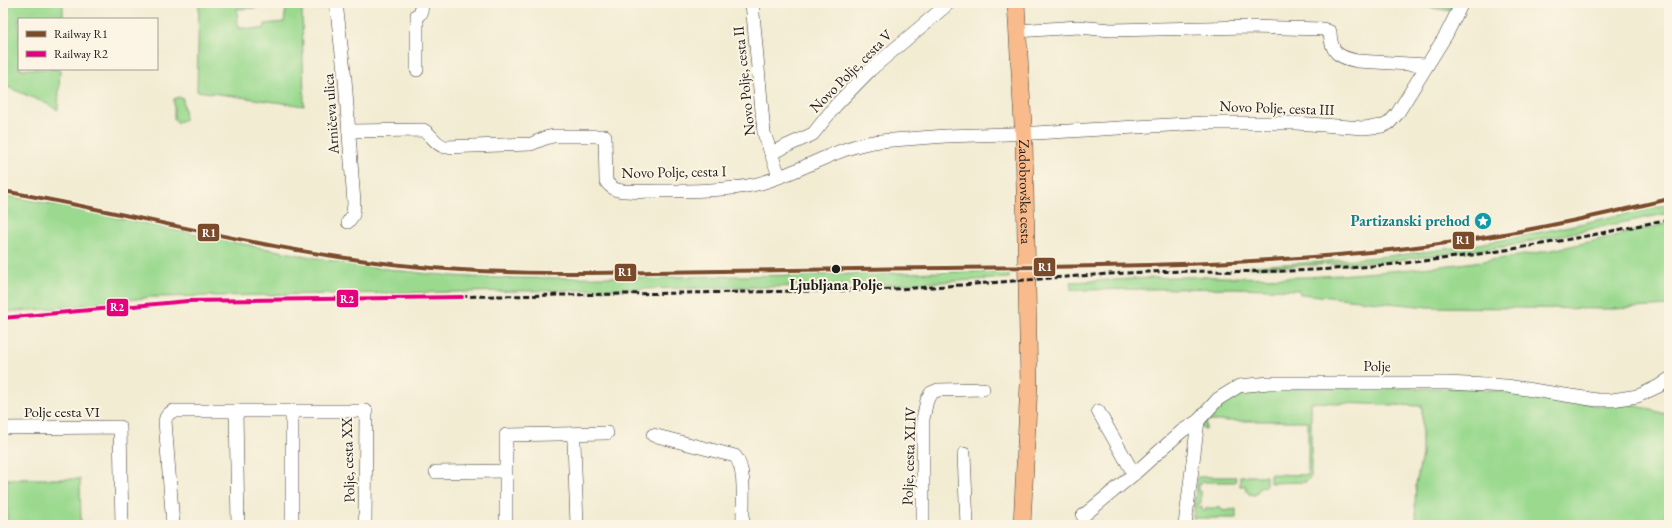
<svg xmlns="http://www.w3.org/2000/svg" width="1672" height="528" font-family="'EB Garamond',serif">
<rect width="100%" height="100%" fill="#fcf5e5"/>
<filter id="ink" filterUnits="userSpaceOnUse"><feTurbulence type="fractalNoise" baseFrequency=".025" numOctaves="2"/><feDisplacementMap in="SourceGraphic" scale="8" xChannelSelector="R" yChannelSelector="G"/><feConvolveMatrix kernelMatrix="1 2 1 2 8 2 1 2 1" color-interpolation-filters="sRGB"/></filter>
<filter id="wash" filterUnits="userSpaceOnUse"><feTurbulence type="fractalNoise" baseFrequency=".012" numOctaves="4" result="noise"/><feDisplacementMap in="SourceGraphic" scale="16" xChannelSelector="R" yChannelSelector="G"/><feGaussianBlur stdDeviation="0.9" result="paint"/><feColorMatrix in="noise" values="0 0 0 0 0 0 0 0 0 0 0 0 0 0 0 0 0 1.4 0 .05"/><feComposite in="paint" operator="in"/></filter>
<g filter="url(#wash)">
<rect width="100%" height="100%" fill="#f2ecd3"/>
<g fill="#9ad98e" stroke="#5b7a55">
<polygon points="3,3 63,3 63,19 19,19 19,69 60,69 58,110 47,104 3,85"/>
<polygon points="199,3 258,3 257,8 237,9 238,28 264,29 265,24 284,22 286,8 271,8 270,3 331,3 332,8 302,10 304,106 197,91"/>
<polygon points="179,97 183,99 185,119 177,123 174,119 174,99"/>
<path d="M 3,195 C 153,221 301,264 454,276 C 505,280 560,277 612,277 C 744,277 876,273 1009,271 L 1009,278 L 886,285 L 151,297 L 75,307 L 3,312 Z"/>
<path d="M 1669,204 L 1669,213 L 1503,247 L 1381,262 L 1250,268 L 1251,266 C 1318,262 1386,258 1453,248 C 1525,237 1597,220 1669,204 Z"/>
<path d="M 1669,223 L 1669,306 L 1613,309 L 1428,307 L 1300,294 L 1299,290 L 1234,288 L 1071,290 L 1071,282 C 1098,281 1125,279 1152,278 C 1204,275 1255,279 1307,277 C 1375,273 1444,267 1512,257 C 1565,249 1617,235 1669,223 Z"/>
<polygon points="1255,388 1475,388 1604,406 1630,404 1669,415 1669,496 1664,525 1417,525 1415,504 1416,484 1422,455 1422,406 1311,402 1311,477 1306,482 1270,483 1270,474 1308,475 1308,421 1206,421 1206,429 1203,429 1201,426 1231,394"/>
<polygon points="1240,476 1266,476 1266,486 1260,487 1259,491 1255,495 1249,494 1246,490 1246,486 1240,486"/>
<polygon points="1197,477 1236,477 1235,482 1201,482 1201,485 1198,485 1198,491 1201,492 1201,503 1198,503 1198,507 1202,507 1202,511 1206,511 1206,508 1222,508 1223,511 1236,509 1236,518 1193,518"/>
<polygon points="7,479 80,479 81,525 7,525"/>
</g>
<polygon fill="#7bb979" stroke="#4c6a4a" points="1414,3 1454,3 1450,11 1419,6"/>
</g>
<g filter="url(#ink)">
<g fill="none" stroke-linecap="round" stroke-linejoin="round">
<defs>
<g id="minor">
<polyline points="336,3 345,79 354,203 353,215 348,222"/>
<polyline points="752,3 764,133 779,176"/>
<path d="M 1017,31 L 1078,27 L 1111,30 L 1250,27 L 1323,29 L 1330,32 C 1331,53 1338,57 1357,61 L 1427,65"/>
<polyline points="417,70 417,15 421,13 422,3"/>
<path d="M 349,131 L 423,130 C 432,134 434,144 445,147 L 531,144 C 539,141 545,137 554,136 L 605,136 L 606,181 C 609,186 612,188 617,190 C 630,193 644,191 657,191 C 688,191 727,191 757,184 C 800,174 836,146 880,141 L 946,136 L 1035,133 L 1203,123 L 1296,123 L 1363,128 L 1383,126 L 1389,123 L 1397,114 L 1446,35 L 1462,3"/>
<polyline points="771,153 813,134 836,105 870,70 949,3"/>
<polyline points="236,411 238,525"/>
<polyline points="1098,411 1134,474"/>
<polyline points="3,428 120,427 122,525"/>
<polyline points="573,434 574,442 577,525"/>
<path d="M 653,435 L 735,456 C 747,470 742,506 743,525"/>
<polyline points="964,454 967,525"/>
<polyline points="436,472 505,471"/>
<polyline points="1083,516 1134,474 1182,431 1198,421 1218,399 1239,386 1269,383 1447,383 1507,386 1597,400 1612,400 1638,396 1659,386 1669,379"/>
<path d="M 173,525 L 165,421 C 166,416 168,414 173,411 L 366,411 L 365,525"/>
<polyline points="292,525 292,411"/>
<polyline points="506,525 506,435 607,433"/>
<polyline points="923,525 923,419 927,400 931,393 938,390 983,389"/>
<polyline points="1185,525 1198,421"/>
</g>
<g id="major">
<path id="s1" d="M 1016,3 L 1024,141 L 1029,384 L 1022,525"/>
</g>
</defs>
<use href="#minor" stroke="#3c3b37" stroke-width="14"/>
<use href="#major" stroke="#3c3b37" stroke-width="18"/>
<use href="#minor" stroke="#fff" stroke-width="13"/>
<use href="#major" stroke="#fabb8c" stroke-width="17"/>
<path stroke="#1c1c1c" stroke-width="3" stroke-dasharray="6 3" stroke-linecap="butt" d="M 3,318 L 188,301 L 870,290 C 962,287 1055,276 1148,272 C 1203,270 1258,273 1314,270 C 1434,264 1551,245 1669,219"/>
<defs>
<path id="rail-1" d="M 3,191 C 136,214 266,251 401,265 C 485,274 569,274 654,272 C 721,271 789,270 856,269 C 1054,266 1257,270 1454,242 C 1526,232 1598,216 1669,199"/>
<polyline id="rail-2" points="3,318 188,301 462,297"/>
</defs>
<use href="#rail-1" stroke="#fcf5e5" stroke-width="7"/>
<use href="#rail-2" stroke="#fcf5e5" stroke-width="7"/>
<use href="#rail-1" stroke="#7a4b2a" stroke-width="4"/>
<use href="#rail-2" stroke="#e5007d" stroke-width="4"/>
</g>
</g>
<defs>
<symbol id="sight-disc" viewBox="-11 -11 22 22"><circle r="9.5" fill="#0f9aa8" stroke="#fcf5e5"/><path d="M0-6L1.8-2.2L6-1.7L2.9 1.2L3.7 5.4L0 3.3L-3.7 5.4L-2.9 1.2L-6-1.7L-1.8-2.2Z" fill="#fff"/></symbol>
</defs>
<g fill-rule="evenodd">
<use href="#sight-disc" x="1473" y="211" width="20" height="20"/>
</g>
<circle fill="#1c1c1c" stroke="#fcf5e5" stroke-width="1.5" cx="836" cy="269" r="5"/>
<g text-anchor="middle" stroke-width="4" stroke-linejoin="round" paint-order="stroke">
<g font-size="15" fill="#1c1c1c" stroke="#fcf5e5">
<text transform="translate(851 71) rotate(-45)" y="5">Novo Polje, cesta V</text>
<text transform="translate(744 81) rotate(-96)" y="5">Novo Polje, cesta II</text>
<text transform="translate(1277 108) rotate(2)" y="5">Novo Polje, cesta III</text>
<text transform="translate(331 114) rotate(-94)" y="5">Arničeva ulica</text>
<text transform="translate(674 172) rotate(-1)" y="5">Novo Polje, cesta I</text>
<text dy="5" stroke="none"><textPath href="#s1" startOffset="189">Zadobrovška cesta</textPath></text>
<text transform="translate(1377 366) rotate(1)" y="5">Polje</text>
<text x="62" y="417">Polje cesta VI</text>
<text transform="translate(909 456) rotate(-88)" y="5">Polje, cesta XLIV</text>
<text transform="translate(348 460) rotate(-92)" y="5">Polje, cesta XX</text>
</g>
<g font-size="15" font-weight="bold" fill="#0d838f" stroke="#fcf5e5" text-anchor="end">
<text x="1470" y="226">Partizanski prehod</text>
</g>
<g font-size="15" font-weight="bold" fill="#1c1c1c" stroke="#fcf5e5">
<text x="836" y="290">Ljubljana Polje</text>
</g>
</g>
<g stroke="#fcf5e5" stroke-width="1.5">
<rect x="197" y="223" width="23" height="19" rx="4" fill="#7a4b2a"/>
<rect x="1452" y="231" width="23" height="19" rx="4" fill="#7a4b2a"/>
<rect x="1033" y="257" width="23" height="20" rx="4" fill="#7a4b2a"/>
<rect x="614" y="263" width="23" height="19" rx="4" fill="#7a4b2a"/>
<rect x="336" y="289" width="23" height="19" rx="4" fill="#e5007d"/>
<rect x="106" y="298" width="23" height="19" rx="4" fill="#e5007d"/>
</g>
<g font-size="11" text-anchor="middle" font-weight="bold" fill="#fff">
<text x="209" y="237">R1</text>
<text x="1463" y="244">R1</text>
<text x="1045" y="271">R1</text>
<text x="625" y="276">R1</text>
<text x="347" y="303">R2</text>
<text x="117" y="311">R2</text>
</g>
<rect width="1672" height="528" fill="none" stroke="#fcf5e5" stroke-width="16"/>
<rect x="18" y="18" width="140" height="52" fill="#fcf5e5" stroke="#a29e95"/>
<rect x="26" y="31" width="20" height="6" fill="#7a4b2a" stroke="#a29e95"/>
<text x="54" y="38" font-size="12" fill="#1c1c1c">Railway R1</text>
<rect x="26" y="51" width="20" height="6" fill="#e5007d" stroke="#a29e95"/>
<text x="54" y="58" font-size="12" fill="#1c1c1c">Railway R2</text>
</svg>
